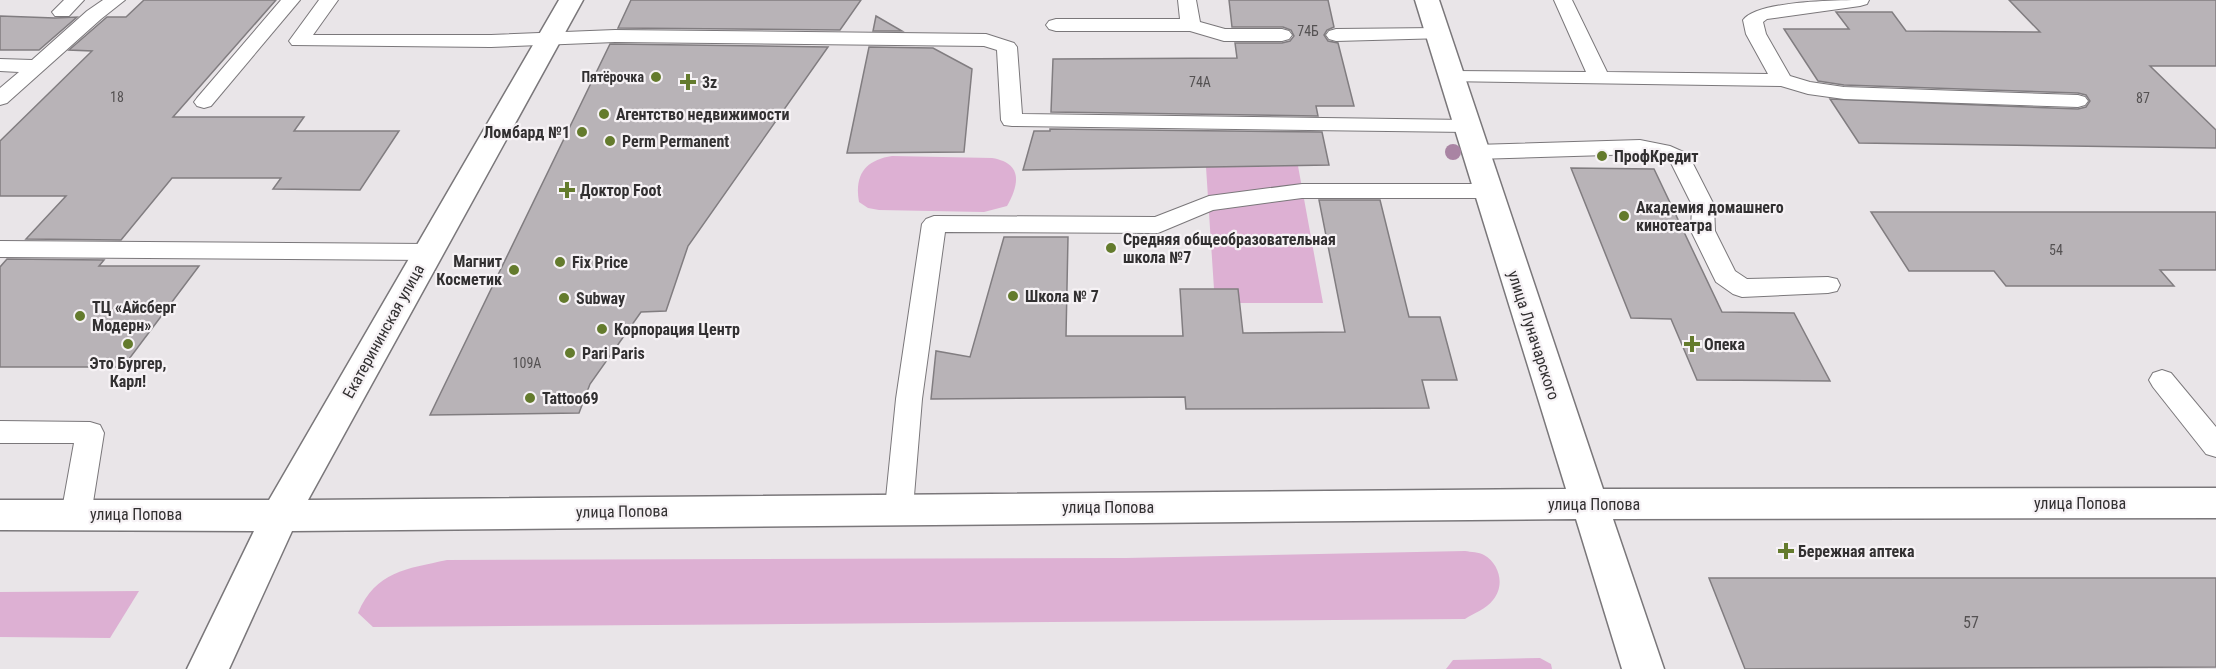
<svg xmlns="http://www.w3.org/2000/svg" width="2216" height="669" font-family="'Roboto Condensed',sans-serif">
<rect width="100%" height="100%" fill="#e9e5e8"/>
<g fill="#ddb0d3">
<path d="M 892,156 L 992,158 C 1022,163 1020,183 1007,206 L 984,212 L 879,210 L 868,208 L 859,202 C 854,174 866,160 892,156 Z"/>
<polygon points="1298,166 1323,303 1239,303 1238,289 1214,289 1206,167"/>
<path d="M 1465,551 C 1471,552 1479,552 1484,555 C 1500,564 1505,586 1493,600 C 1486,609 1474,613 1465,619 L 373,627 L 358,613 C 376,571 406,569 447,560 L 1126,558 Z"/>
<polygon points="139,591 110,638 0,637 0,592"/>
<polygon points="1540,658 1551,664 1552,669 1446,669 1453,660"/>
</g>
<g fill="#b8b3b7" stroke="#817d80" stroke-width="1.5">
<polygon points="144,0 276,0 173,117 304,117 294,131 399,131 360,190 273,189 281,178 172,178 121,240 26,239 66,196 0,196 0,141 92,51 69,50 107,17 126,17"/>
<polygon points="631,0 861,0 840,30 618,28"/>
<polygon points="1229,0 1328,0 1334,27 1327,30 1324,35 1328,41 1338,43 1354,106 1316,106 1318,116 1051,112 1053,59 1237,58 1235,43 1282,43 1290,41 1294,36 1291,30 1283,27 1232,27"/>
<polygon points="2009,0 2216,0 2216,66 2150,66 2216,130 2216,148 1859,143 1830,99 2078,109 2086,107 2090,101 2086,95 2078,93 1844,85 1818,81 1784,29 1849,29 1836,12 1892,12 1906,31 2040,32"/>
<polygon points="0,16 55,18 77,17 39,50 0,50"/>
<polygon points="876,16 902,31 873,31"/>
<polygon points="610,44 828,47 688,246 666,311 641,312 590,384 579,413 430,415"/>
<polygon points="869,47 933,48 972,69 964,152 847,153"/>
<polygon points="1050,129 1322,132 1329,165 1023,170 1034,131 1050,131"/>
<polygon points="1571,168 1654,169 1722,312 1794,313 1830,381 1697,380 1671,319 1631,318"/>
<polygon points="1319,200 1380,200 1409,317 1440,317 1457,380 1422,380 1429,408 1186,409 1185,397 931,399 936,351 970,357 1004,237 1068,237 1066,336 1183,336 1180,289 1238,289 1243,333 1345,332"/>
<polygon points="1871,212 2216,212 2216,270 2160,270 2174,286 2006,286 1994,271 1909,271"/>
<polygon points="7,259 104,260 99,266 199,266 123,367 0,367 0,267"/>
<polygon points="1709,578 2216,578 2216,667 1745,669"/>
</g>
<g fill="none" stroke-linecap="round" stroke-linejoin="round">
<defs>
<g id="lane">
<polygon points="64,0 84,0 69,16 55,16 52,12"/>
<polygon points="103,0 125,0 101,19 7,103 0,105 0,88 19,72 0,71 0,59 32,60 87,11"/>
<polygon points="281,0 300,0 211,106 204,108 197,106 194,102 197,98"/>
<polygon points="319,0 338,0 313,35 491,35 615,30 986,34 1014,43 1017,47 1022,114 1467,120 1475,121 1478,126 1475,131 1467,132 1012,126 1004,125 1001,120 997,50 984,46 615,42 491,47 292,45 289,41"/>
<polygon points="1178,0 1196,0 1200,22 1225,29 1282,29 1289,31 1292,35 1289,39 1282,41 1224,41 1190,31 1056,31 1049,29 1046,25 1049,21 1056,19 1180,19"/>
<path d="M 1554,0 L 1572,0 L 1607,72 L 1768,74 L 1746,34 L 1743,20 C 1758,0 1843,0 1869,0 L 1867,4 L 1860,6 L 1767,19 L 1763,22 L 1766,34 L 1790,76 L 1810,82 L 1844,87 L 2078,95 L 2085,97 L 2088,101 L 2085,105 L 2078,107 L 1844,99 L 1808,94 L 1781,86 L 1444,81 L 1441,77 L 1444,73 L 1451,71 L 1586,72 Z"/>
<polygon points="1438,28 1445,30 1448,34 1445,38 1336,41 1329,39 1326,35 1329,31 1336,29"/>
<polygon points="1640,140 1670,146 1688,154 1714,205 1715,231 1735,271 1747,279 1828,277 1837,279 1840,285 1837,291 1828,293 1742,297 1733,294 1716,282 1713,276 1691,231 1692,205 1671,163 1656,157 1640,154 1475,159 1467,157 1464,152 1467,147 1475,145"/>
<polygon points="1302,184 1488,184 1496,186 1499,191 1496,196 1488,198 1302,198 1213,210 1158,233 945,232 922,399 913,508 909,516 899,520 889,516 885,508 896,399 922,224 926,219 934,216 1155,217 1209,196"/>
<polygon points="0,241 428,244 436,246 440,252 436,258 428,260 0,257"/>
<polygon points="2162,370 2171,373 2216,427 2216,457 2206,454 2153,387 2149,380 2153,373"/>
<polygon points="0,421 90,422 100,425 104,433 91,515 86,523 76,527 66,523 61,515 74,443 0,443"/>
</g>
<polygon id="primary" points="559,0 583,0 308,500 1566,489 1415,0 1439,0 1603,489 2216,488 2216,518 1613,519 1664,669 1622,669 1576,519 292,531 229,669 187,669 254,531 0,530 0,500 269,500"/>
</defs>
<use href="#lane" stroke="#7a777a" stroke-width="2"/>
<use href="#primary" stroke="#7a777a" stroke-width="3"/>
<use href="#lane" fill="#fff" fill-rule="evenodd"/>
<use href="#primary" fill="#fff" fill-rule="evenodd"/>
</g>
<circle fill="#a984a3" cx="1453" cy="152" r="8"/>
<g fill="#647b2d" stroke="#f6f2f5" stroke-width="2">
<circle cx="656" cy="77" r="6"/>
<path d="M685 73h6v6h6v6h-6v6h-6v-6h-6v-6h6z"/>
<circle cx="604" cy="114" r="6"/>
<circle cx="582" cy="132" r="6"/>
<circle cx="610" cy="141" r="6"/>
<circle cx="1602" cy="156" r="6"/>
<path d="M564 181h6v6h6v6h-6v6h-6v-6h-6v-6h6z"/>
<circle cx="1624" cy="216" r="6"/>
<circle cx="1111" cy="248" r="6"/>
<circle cx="560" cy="262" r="6"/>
<circle cx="514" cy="270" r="6"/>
<circle cx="1013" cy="296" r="6"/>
<circle cx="564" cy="298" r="6"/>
<circle cx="80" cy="316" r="6"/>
<circle cx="602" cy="329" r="6"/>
<circle cx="128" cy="344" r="6"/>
<path d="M1689 335h6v6h6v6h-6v6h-6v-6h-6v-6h6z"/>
<circle cx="570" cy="353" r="6"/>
<circle cx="530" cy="398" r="6"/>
<path d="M1783 542h6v6h6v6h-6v6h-6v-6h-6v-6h6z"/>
</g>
<g text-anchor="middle" stroke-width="4.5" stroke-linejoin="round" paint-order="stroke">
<g font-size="14" fill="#545152">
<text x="1308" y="36">74Б</text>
<text x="1200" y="87">74А</text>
<text x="117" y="102">18</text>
<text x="2143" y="103">87</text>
<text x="2056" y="255">54</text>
<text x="527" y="368">109А</text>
</g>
<g font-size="14" font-weight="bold" fill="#323031" stroke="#f6f2f5" text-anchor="end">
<text x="644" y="82">Пятёрочка</text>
</g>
<g font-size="16" font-weight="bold" fill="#323031" stroke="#f6f2f5" text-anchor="start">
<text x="702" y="88">3z</text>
<text x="616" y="120">Агентство недвижимости</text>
<text x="570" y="138" text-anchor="end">Ломбард №1</text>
<text x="622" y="147">Perm Permanent</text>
<text x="1614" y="162">ПрофКредит</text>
<text x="580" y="196">Доктор Foot</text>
<text x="1636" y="213">Академия домашнего<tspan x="1636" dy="18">кинотеатра</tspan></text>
<text x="1123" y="245">Средняя общеобразовательная<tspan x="1123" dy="18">школа №7</tspan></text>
<text x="502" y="267" text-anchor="end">Магнит<tspan x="502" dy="18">Косметик</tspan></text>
<text x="572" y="268">Fix Price</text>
<text x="1025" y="302">Школа № 7</text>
<text x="576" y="304">Subway</text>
<text x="92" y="313">ТЦ «Айсберг<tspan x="92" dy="18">Модерн»</tspan></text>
<text x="614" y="335">Корпорация Центр</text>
<text x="1704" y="350">Опека</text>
<text x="582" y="359">Pari Paris</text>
<text x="128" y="369" text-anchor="middle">Это Бургер,<tspan x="128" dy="18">Карл!</tspan></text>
<text x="542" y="404">Tattoo69</text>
<text x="1798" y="557">Бережная аптека</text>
</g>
<g font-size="16" fill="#323031" stroke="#f6f2f5">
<text transform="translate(383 331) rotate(-61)" y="6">Екатерининская улица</text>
<text transform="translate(1534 335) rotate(72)" y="6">улица Луначарского</text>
<text x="2080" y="509">улица Попова</text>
<text x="1594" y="510">улица Попова</text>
<text x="1108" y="513">улица Попова</text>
<text transform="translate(622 511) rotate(-1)" y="6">улица Попова</text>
<text x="136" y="520">улица Попова</text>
</g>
<g font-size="16" fill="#545152">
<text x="1971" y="628">57</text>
</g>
</g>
</svg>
